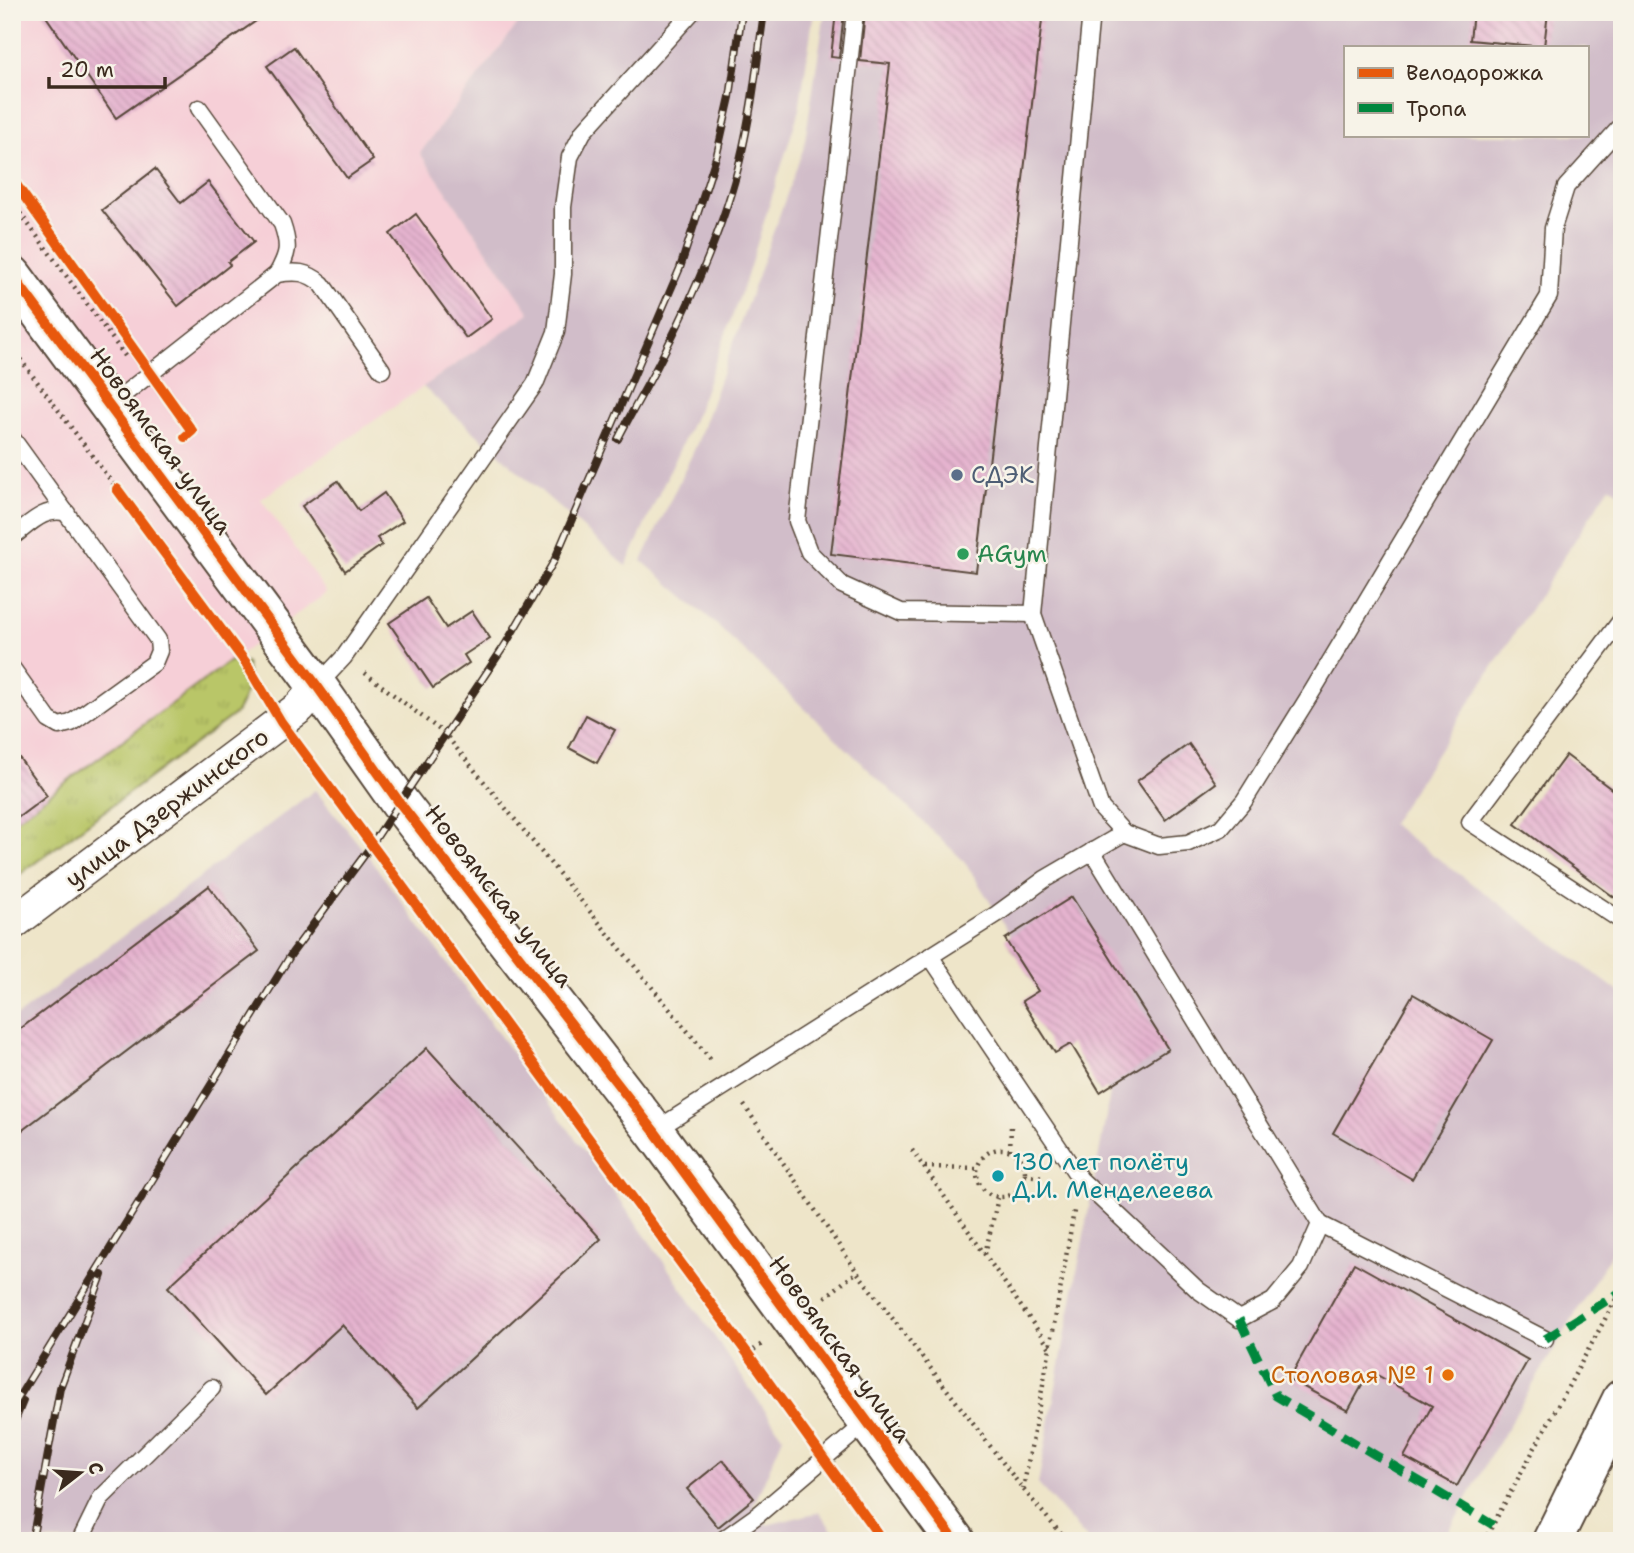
<svg xmlns="http://www.w3.org/2000/svg" width="1634" height="1553" font-family="'Shantell Sans',sans-serif">
<defs>
<pattern id="grass-tufts" width="24" height="20" patternUnits="userSpaceOnUse" patternTransform="scale(1.75)"><rect width="24" height="20" fill="#b9c668"/><path d="M3 7l-1-3M5 7V3M7 7l1-3M15 17l-1-3M17 17v-4M19 17l1-3" fill="none" stroke="#a0aa5a"/></pattern>
<pattern id="building-back-hatch" width="6" height="6" patternUnits="userSpaceOnUse" patternTransform="scale(1.75)"><rect width="6" height="6" fill="#e5b3cf"/><path d="M-1 5l2 2M0 0l6 6M5-1l2 2" fill="none" stroke="#c59ab1"/></pattern>
</defs>
<rect width="100%" height="100%" fill="#f7f3e8"/>
<filter id="ink" filterUnits="userSpaceOnUse"><feTurbulence type="fractalNoise" baseFrequency=".0143" numOctaves="2"/><feDisplacementMap in="SourceGraphic" scale="14" xChannelSelector="R" yChannelSelector="G"/><feConvolveMatrix kernelMatrix="1 2 1 2 8 2 1 2 1" color-interpolation-filters="sRGB"/></filter>
<filter id="wash" filterUnits="userSpaceOnUse"><feTurbulence type="fractalNoise" baseFrequency=".00686" numOctaves="4" result="noise"/><feDisplacementMap in="SourceGraphic" scale="28" xChannelSelector="R" yChannelSelector="G"/><feGaussianBlur stdDeviation="1.57" result="paint"/><feColorMatrix in="noise" values="0 0 0 0 0 0 0 0 0 0 0 0 0 0 0 0 0 1.4 0 .05"/><feComposite in="paint" operator="in"/></filter>
<g filter="url(#wash)">
<rect width="100%" height="100%" fill="#eee5c9"/>
<polygon fill="#f6cfd7" points="12,12 527,12 420,153 530,313 261,499 327,593 230,661 12,822"/>
<g fill="#d1bdc9" fill-rule="evenodd">
<polygon points="527,12 814,12 799,110 746,279 697,411 626,566 423,387 530,313 420,153"/>
<path d="M 825,12 L 1622,12 L 1622,494 L 1610,486 L 1391,824 L 1622,994 L 1622,1235 L 1488,1460 L 1444,1541 L 1089,1541 L 1038,1484 L 1110,1094 L 965,862 L 713,621 L 642,561 L 696,446 L 804,147 ZM 1345,47 L 1587,47 L 1587,135 L 1345,135 Z"/>
<polygon points="315,790 366,853 583,1149 654,1248 783,1437 753,1507 767,1525 819,1512 840,1541 12,1541 12,1020"/>
</g>
<path fill="url(#grass-tufts)" stroke="#7a7843" stroke-width="2" d="M 230,661 L 246,663 C 251,683 246,695 236,713 L 12,880 L 12,822 Z"/>
<g id="blocks">
<g fill="url(#building-back-hatch)">
<polygon points="43,12 269,12 116,118"/>
<polygon points="836,12 844,12 839,58 831,57"/>
<polygon points="865,12 1043,12 976,572 831,554 890,64 860,61"/>
<polygon points="1473,12 1548,12 1544,47 1470,40"/>
<polygon points="294,47 373,160 347,178 267,66"/>
<polygon points="155,169 181,203 208,182 254,242 228,262 230,265 178,306 102,210"/>
<polygon points="416,214 492,319 466,338 390,234"/>
<polygon points="338,481 359,511 384,493 403,521 377,538 382,545 345,571 302,506"/>
<polygon points="426,598 446,628 472,611 490,638 464,655 469,663 433,688 389,623"/>
<polygon points="586,715 615,730 597,763 569,748"/>
<polygon points="1189,744 1216,783 1165,820 1137,781"/>
<polygon points="12,748 47,796 12,822"/>
<polygon points="1566,755 1622,797 1622,903 1515,824"/>
<polygon points="209,886 259,951 12,1138 12,1035"/>
<polygon points="1072,897 1168,1049 1100,1092 1071,1044 1055,1053 1022,1001 1038,991 1005,939"/>
<polygon points="1413,994 1493,1040 1412,1179 1333,1133"/>
<polygon points="427,1048 601,1239 418,1408 342,1325 266,1395 168,1287"/>
<polygon points="1354,1263 1528,1360 1457,1486 1404,1457 1432,1406 1370,1371 1348,1411 1289,1379"/>
<polygon points="723,1460 754,1498 718,1527 687,1489"/>
</g>
</g>
</g>
<g filter="url(#ink)">
<use href="#blocks" fill-opacity="0" stroke="#564638" stroke-width="2"/>
<g fill="none" stroke-linecap="round" stroke-linejoin="round">
<defs>
<g id="lane">
<polyline points="855,12 797,521 809,552 842,585 901,612 1033,614"/>
<polyline points="1091,12 1033,614 1101,808 1124,833 1159,846 1188,843 1221,828 1244,801 1313,690 1549,296 1553,228 1566,187 1622,125"/>
<path d="M 199,108 L 282,224 C 290,247 288,254 277,274"/>
<path d="M 109,406 L 277,274 C 296,271 307,271 322,284 L 382,370"/>
<polyline points="12,438 158,640 159,651 154,663 71,723 59,726 49,720 12,668"/>
<path d="M 12,537 C 29,525 44,506 67,513"/>
<polyline points="1622,619 1470,822 1622,921"/>
<polyline points="317,686 344,657 535,384 556,332 563,274 563,207 570,157 583,132 692,12"/>
<polyline points="930,956 1080,1179 1198,1290 1239,1319 1273,1301 1301,1267 1320,1224 1092,851"/>
<polyline points="654,1131 997,914 1045,879 1124,833"/>
<polyline points="1320,1224 1545,1339"/>
<polyline points="80,1541 101,1498 212,1388"/>
<polyline points="721,1541 759,1514 867,1422"/>
</g>
<polyline id="street" points="12,924 300,707 317,686"/>
<polyline id="secondary" points="12,275 317,686 399,802 654,1131 955,1541"/>
<polyline id="highway" points="1552,1541 1622,1399"/>
</defs>
<use href="#lane" stroke="#564638" stroke-width="19"/>
<use href="#street" stroke="#564638" stroke-width="35"/>
<use href="#secondary" stroke="#564638" stroke-width="42"/>
<use href="#highway" stroke="#564638" stroke-width="42"/>
<g stroke="#564638" stroke-width="4.5" stroke-dasharray="2 5" stroke-linecap="butt">
<polyline points="12,202 128,360"/>
<polyline points="12,348 117,489"/>
<polyline points="365,673 445,734 712,1061"/>
<polyline points="744,1105 857,1272 1023,1489 1067,1541"/>
<circle cx="1001" cy="1173" r="24"/>
<polyline points="912,1150 1050,1348 1074,1211"/>
<polyline points="1010,1150 1011,1127"/>
<polyline points="925,1167 977,1168"/>
<polyline points="1025,1175 1045,1177"/>
<polyline points="985,1254 998,1198"/>
<polyline points="825,1297 857,1272"/>
<polyline points="748,1354 762,1344"/>
<polyline points="1023,1489 1050,1348"/>
<polyline points="1484,1541 1622,1288"/>
</g>
<use href="#lane" stroke="#fff" stroke-width="16"/>
<use href="#street" stroke="#fff" stroke-width="32"/>
<use href="#secondary" stroke="#fff" stroke-width="38"/>
<use href="#highway" stroke="#fff" stroke-width="38"/>
<defs>
<g id="rail">
<path d="M 618,439 C 633,409 651,380 666,349 C 694,294 726,220 740,160 C 752,111 757,62 764,12"/>
<polyline points="12,1408 292,953 366,853 505,645 554,561 680,268 717,154 730,97 742,12"/>
<polyline points="12,1428 23,1401"/>
<polyline points="32,1541 60,1388 102,1275"/>
</g>
</defs>
<use href="#rail" stroke="#3b2a1e" stroke-width="8"/>
<use href="#rail" stroke="#f7f3e8" stroke-width="5" stroke-dasharray="16" stroke-linecap="butt"/>
<g stroke="#00873e" stroke-width="9" stroke-dasharray="18 9" stroke-linecap="butt">
<polyline points="1239,1319 1276,1396 1493,1525"/>
<polyline points="1545,1339 1619,1293"/>
</g>
<defs>
<g id="cycleway">
<polyline points="12,179 192,431 185,437"/>
<polyline points="12,275 317,686 399,802 654,1131 955,1541"/>
<polyline points="117,489 246,663 281,722 748,1354 883,1541"/>
</g>
</defs>
<use href="#cycleway" stroke="#f7f3e8" stroke-width="15"/>
<use href="#cycleway" stroke="#e8590c" stroke-width="10"/>
</g>
</g>
<circle fill="#5c6f8a" stroke="#f7f3e8" stroke-width="2.5" cx="957" cy="475" r="7"/>
<circle fill="#2e9e5b" stroke="#f7f3e8" stroke-width="2.5" cx="963" cy="554" r="7"/>
<circle fill="#0f9aa8" stroke="#f7f3e8" stroke-width="2.5" cx="998" cy="1176" r="7"/>
<circle fill="#e8710a" stroke="#f7f3e8" stroke-width="2.5" cx="1448" cy="1375" r="7"/>
<g text-anchor="middle" stroke-width="5" stroke-linejoin="round" paint-order="stroke">
<g font-size="24" fill="#3b2a1e" stroke="#f7f3e8">
<text transform="translate(161 441) rotate(54)" y="8">Новоямская улица</text>
<text transform="translate(167 808) rotate(-37)" y="8">улица Дзержинского</text>
<text transform="translate(499 896) rotate(52)" y="8">Новоямская улица</text>
<text transform="translate(840 1349) rotate(54)" y="8">Новоямская улица</text>
</g>
<g font-size="24" fill="#4e5e75" stroke="#f7f3e8" text-anchor="start">
<text x="971" y="483">СДЭК</text>
</g>
<g font-size="24" fill="#27864d" stroke="#f7f3e8" text-anchor="start">
<text x="977" y="562">AGym</text>
</g>
<g font-size="24" fill="#0d838f" stroke="#f7f3e8" text-anchor="start">
<text x="1012" y="1170">130 лет полёту<tspan x="1012" dy="28">Д.И. Менделеева</tspan></text>
</g>
<g font-size="24" fill="#c56008" stroke="#f7f3e8" text-anchor="end">
<text x="1434" y="1383">Столовая № 1</text>
</g>
</g>
<rect width="1634" height="1553" fill="none" stroke="#f7f3e8" stroke-width="42"/>
<rect x="1344" y="46" width="245" height="91" fill="#f7f3e8" stroke="#aca397" stroke-width="2"/>
<rect x="1358" y="68" width="35" height="10" fill="#e8590c" stroke="#aca397" stroke-width="2"/>
<text x="1406" y="80" font-size="21" fill="#3b2a1e">Велодорожка</text>
<rect x="1358" y="103" width="35" height="10" fill="#00873e" stroke="#aca397" stroke-width="2"/>
<text x="1406" y="116" font-size="21" fill="#3b2a1e">Тропа</text>
<g transform="translate(80 1473) rotate(73)" stroke="#f7f3e8" stroke-width="5" paint-order="stroke">
<path d="M0-5L12 26L0 18L-12 26Z" fill="#3b2a1e"/>
<text y="-10" font-size="19" font-weight="bold" text-anchor="middle" fill="#3b2a1e">С</text>
</g>
<path d="M49 77v10h116v-10" fill="none" stroke="#3b2a1e" stroke-width="3.5"/>
<text x="60" y="77" font-size="21" fill="#3b2a1e" stroke="#f7f3e8" stroke-width="5" paint-order="stroke">20 m</text>
</svg>
